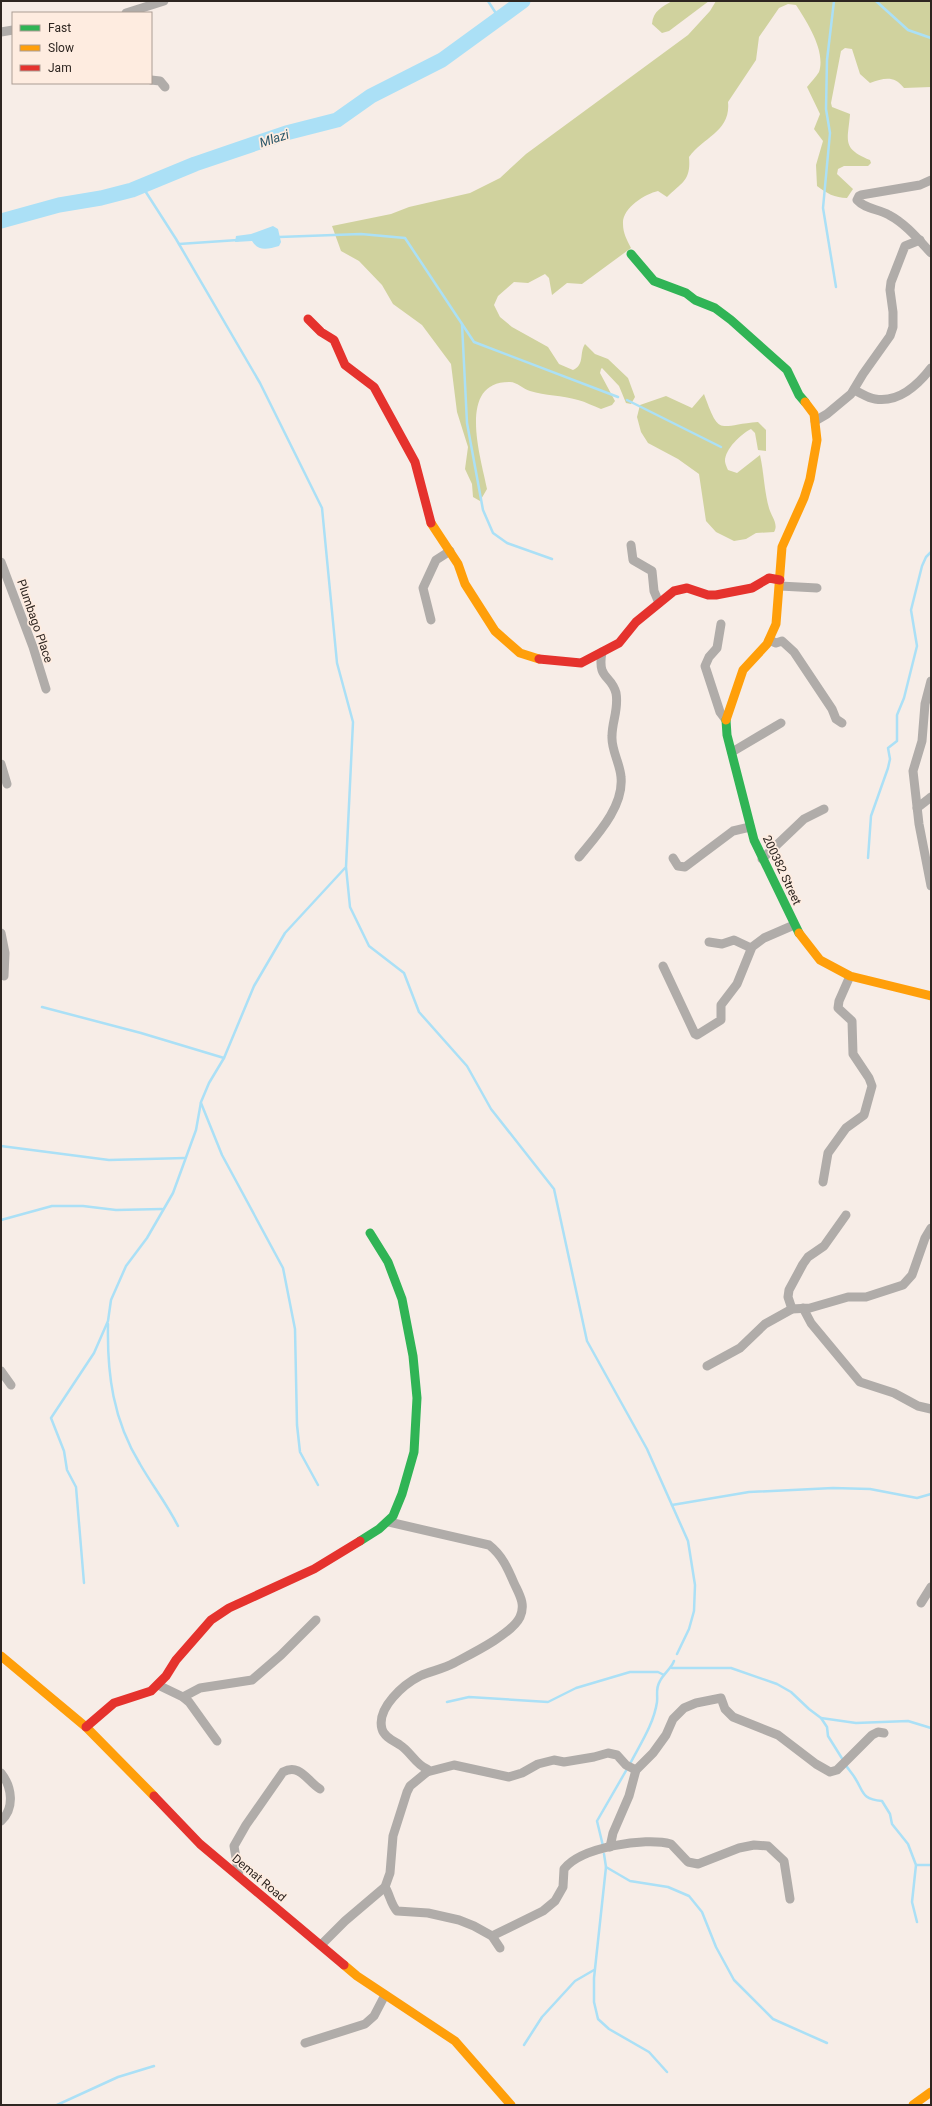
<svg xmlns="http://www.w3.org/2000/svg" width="932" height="2106" font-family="Roboto,sans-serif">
<rect width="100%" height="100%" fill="#f7ede7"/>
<g fill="#d0d29e">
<path d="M 672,1 L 709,1 L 669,31 L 662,33 L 652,24 C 653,11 662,7 672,1 Z"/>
<path d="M 716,1 L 931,1 L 931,87 L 904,88 C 894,75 884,78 870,83 L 860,74 L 852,49 L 845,48 L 841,51 L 831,103 L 832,107 L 850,114 C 848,141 841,148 870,160 L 871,163 L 868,166 L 844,166 L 838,169 L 837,174 L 853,189 L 847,198 C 835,198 826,193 817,186 L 816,165 L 823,141 L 814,129 L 820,114 L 807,87 C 811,82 816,77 819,72 C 826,51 807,22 796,5 L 788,4 L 779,8 L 759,37 L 756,60 L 728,102 C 731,131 704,137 689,157 C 691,180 683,182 667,197 L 658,191 C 645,194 622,208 623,224 C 623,233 627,240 631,248 L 582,284 L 567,283 L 552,295 L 549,278 L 545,274 L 528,283 L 514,282 L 498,296 L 494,305 L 500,317 L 512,327 L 548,347 L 559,364 L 573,370 C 585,365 579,353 585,344 L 595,354 L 608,359 L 628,378 L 635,397 L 631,404 L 626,403 L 619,386 L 602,368 L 601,369 L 600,373 L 615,401 L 612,405 L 601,409 C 593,406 586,402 578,400 C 562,395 545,396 530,391 C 523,389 517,382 510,382 C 456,381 481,458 487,489 L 480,501 L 473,497 L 472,484 L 465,469 L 468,447 L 457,412 L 451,364 L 422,325 L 393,304 L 382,285 L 359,261 L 341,251 L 332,226 L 391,214 L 409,207 L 470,193 L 500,178 L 526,154 L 688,35 L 710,11 Z"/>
<path d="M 704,394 C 720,438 718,425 758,422 L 766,430 L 766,451 L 758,450 L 755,433 L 751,429 C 741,434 725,449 725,461 C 725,463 727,468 728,470 L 737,473 L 760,455 C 764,473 764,490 769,508 C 771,516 779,524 774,532 L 756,533 L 746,539 L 734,541 L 716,532 L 706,521 L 699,474 L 678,459 L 648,443 L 641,432 L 637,417 L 640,405 L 666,396 L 692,408 Z"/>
</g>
<path fill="#abe0f6" d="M 273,226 L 278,229 L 281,242 L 279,246 C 268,249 259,252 252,241 L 235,242 L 236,236 L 251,234 Z"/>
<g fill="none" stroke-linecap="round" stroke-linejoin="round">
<g stroke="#abe0f6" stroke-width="2.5">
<polyline points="488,1 499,18"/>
<polyline points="834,1 827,60 826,109 830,133 823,208 836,287"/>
<polyline points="876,1 908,30 931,38"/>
<polyline points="142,186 176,239 260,383 322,508 337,663 353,722 346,867 350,907 369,946 404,973 419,1012 467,1066 491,1109 554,1189 587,1341 647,1449 688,1541 695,1585 694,1611 689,1629 677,1654"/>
<polyline points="279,237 361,234 405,238 474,342 618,397"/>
<polyline points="179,244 238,240"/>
<polyline points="462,324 467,423 483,510 493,533 507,543 552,559"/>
<polyline points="627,400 721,447"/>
<polyline points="868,858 871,816 888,768 890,759 888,748 897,741 897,715 904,698 917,646 911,610 922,566 926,557 931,552"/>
<polyline points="42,1007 141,1033 224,1058"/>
<polyline points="201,1103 222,1155 283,1268 295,1329 297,1425 300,1452 318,1485"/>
<polyline points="1,1146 109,1160 185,1158"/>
<polyline points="1,1220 52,1206 83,1206 116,1210 162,1209"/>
<path d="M 108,1324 C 107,1374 113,1420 140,1464 C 152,1485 167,1504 178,1526"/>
<polyline points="672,1505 749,1492 833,1488 870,1489 917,1498 931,1494"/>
<polyline points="84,1583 76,1487 67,1470 64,1451 51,1418 94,1353 108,1321 111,1300 126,1266 147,1238 173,1193 196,1130 201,1102 209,1083 224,1058 254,986 285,933 345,868"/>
<polyline points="672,1668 731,1668 777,1684 791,1692 809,1709 821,1718 827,1727 828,1736 843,1760"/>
<polyline points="447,1702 469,1697 548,1702 576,1688 630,1672 658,1672 664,1675"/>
<polyline points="821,1718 856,1723 908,1721 931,1728"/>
<path d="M 631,1762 C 641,1743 654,1723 657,1702 C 658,1694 655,1689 660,1681 C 664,1673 671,1669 674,1661"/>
<path d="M 845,1764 C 848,1769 852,1773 855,1778 C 864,1792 861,1799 882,1801 L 890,1814 L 892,1824 L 908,1844 L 916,1865 L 912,1902 L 917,1922"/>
<polyline points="603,1846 597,1821 627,1769"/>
<polyline points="604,1854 606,1867 630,1881 668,1887 689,1896 702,1912 716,1947 734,1980 773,2019 827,2043"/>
<polyline points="916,1865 931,1865"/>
<polyline points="606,1867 594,1978 594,2002 598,2019 609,2029 649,2052 667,2072"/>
<polyline points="524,2045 542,2017 575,1981 594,1970"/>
<polyline points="57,2105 118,2077 154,2066"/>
</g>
<polyline stroke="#abe0f6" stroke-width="15" points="1,221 59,205 101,198 132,190 195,164 286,133 337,120 371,96 442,60 523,1"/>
<g stroke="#b0aca9" stroke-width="9">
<polyline points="126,13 164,1"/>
<polyline points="1,32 13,30"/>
<polyline points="151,80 160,81 165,87"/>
<path d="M 931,180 L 920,185 L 861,195 L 859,196 L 857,200 C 865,209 879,209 889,215 C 906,224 918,239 931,253"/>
<path d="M 854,390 C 861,393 868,398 875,399 C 898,403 918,385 931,368"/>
<polyline points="815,421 827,414 851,394 863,374 890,336 893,327 893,312 890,290 891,282 905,246 920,240"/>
<polyline points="631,545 633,560 652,571 654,591 659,603"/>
<polyline points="1,562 33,647 46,689"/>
<polyline points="780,586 817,588"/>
<polyline points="431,620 423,588 436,560 450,551"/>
<polyline points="721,624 717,648 709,657 705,666 720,712 726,720"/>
<polyline points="769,640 776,643 782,641 794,652 832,709 836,719 842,723"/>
<polyline points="931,681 925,704 922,741 913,771 919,824 931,886"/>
<polyline points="732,752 781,723"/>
<polyline points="1,764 7,784"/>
<polyline points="917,808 931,797"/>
<path d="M 579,857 C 596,836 624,807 621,777 C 620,763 611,750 612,736 C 612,721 619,709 616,693 C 611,674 597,680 602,652"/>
<polyline points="673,858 678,866 685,867 733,831 750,827"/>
<polyline points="762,859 804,819 824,809"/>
<polyline points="1,933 5,953 4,976"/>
<polyline points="709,942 722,944 734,940 751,948"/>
<polyline points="663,966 695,1034 697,1035 721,1020 721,1005 737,984 752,947 764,938 794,925"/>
<polyline points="823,1182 828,1153 846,1128 864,1115 872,1086 869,1078 853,1054 852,1021 838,1008 839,1001 850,976"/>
<polyline points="803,1308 811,1323 860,1382 894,1393 918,1406 931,1409"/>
<polyline points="792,1309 788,1297 789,1290 803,1264 808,1257 824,1246 846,1215"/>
<polyline points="707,1366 740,1348 765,1324 792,1309 810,1308 848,1297 866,1297 903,1285 912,1275 925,1238 931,1228"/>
<polyline points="1,1371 11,1385"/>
<polyline points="921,1603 931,1587"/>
<polyline points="158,1685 183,1697 189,1702 217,1741"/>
<polyline points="183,1697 200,1688 252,1680 281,1655 316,1620"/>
<polyline points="427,1772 454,1765 509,1777 522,1773 538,1764 554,1760 564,1762 594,1757 608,1753 617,1755 626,1765 636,1770"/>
<path d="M 1,1773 C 12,1787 15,1808 1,1821"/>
<polyline points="610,1847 613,1833 629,1796 636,1770 653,1753 666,1735 673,1719 684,1708 696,1703 721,1698 725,1709 733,1717 778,1735 816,1764 830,1772 837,1770 872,1735 878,1732 884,1733"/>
<path d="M 239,1876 L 234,1846 L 246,1825 L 283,1772 C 300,1763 307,1781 320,1789"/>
<path d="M 385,1887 C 390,1895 391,1905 397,1911 L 428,1913 L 459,1920 L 474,1926 L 492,1936 L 500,1948"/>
<path d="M 492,1936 L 543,1911 L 555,1901 L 563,1887 L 564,1869 C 581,1847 645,1837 671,1844 L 688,1862 L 698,1864 L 739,1848 L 754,1845 L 768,1846 L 784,1861 L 790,1899"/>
<path d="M 321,1945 L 345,1921 L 385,1887 L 390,1873 L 393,1836 L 407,1792 L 410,1786 L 427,1772 L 427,1769 C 416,1765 410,1751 400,1745 C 394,1741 384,1737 382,1729 C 376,1708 404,1684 420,1676 C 431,1671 443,1669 454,1663 C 471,1654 512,1634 520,1617 C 526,1604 519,1594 514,1583 C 508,1569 502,1555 489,1545 L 389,1522"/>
<polyline points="305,2043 365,2024 374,2016 385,1995"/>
</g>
<g stroke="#30b455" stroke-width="9">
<polyline points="631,254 654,281 686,293 695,300 715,308 731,320 787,370 799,395 805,402"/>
<polyline points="726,720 727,735 754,840 799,933"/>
<polyline points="360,1541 379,1529 393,1516 402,1494 414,1452 417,1398 413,1356 402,1299 388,1262 370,1233"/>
</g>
<g stroke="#ff9f0a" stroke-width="9">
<polyline points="431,523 458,564 465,584 495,631 520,653 539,659"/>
<polyline points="726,720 743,670 767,644 776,624 782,547 804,498 810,479 817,440 814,414 805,402"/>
<polyline points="799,933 820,960 850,976 931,996"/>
<polyline points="1,1656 86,1727 154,1796"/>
<polyline points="344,1965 357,1976 455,2041 511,2105"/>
<polyline points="913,2105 931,2092"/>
</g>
<g stroke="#e5322d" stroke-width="9">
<polyline points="308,319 321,332 334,340 345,365 374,387 415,462 431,523"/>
<polyline points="539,659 581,663 619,643 636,622 674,591 687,588 708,595 716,595 752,588 769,578 780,580"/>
<polyline points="86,1727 114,1703 151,1691 166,1676 176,1660 211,1620 229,1608 314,1569 360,1541"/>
<polyline points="154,1796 200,1844 344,1965"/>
</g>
</g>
<g text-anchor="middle" stroke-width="3.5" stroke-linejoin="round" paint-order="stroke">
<g font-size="12" fill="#2e2621" stroke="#feece0">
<text transform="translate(35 621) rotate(71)" y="4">Plumbago Place</text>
<text transform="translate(782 870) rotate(65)" y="4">200382 Street</text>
<text transform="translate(259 1878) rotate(40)" y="4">Demat Road</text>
</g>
<g font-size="13" font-style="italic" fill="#2c596b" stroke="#feece0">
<text transform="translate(274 138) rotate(-18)" y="5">Mlazi</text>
</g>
</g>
<rect width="932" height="2106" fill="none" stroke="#2e2621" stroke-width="4"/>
<rect x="12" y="12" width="140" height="72" fill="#feece0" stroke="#ab9d94"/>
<rect x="20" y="25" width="20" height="6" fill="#30b455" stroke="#ab9d94"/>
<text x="48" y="32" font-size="12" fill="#2e2621">Fast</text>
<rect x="20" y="45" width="20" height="6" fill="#ff9f0a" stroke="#ab9d94"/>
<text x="48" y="52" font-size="12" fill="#2e2621">Slow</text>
<rect x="20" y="65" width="20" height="6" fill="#e5322d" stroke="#ab9d94"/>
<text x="48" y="72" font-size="12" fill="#2e2621">Jam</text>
</svg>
